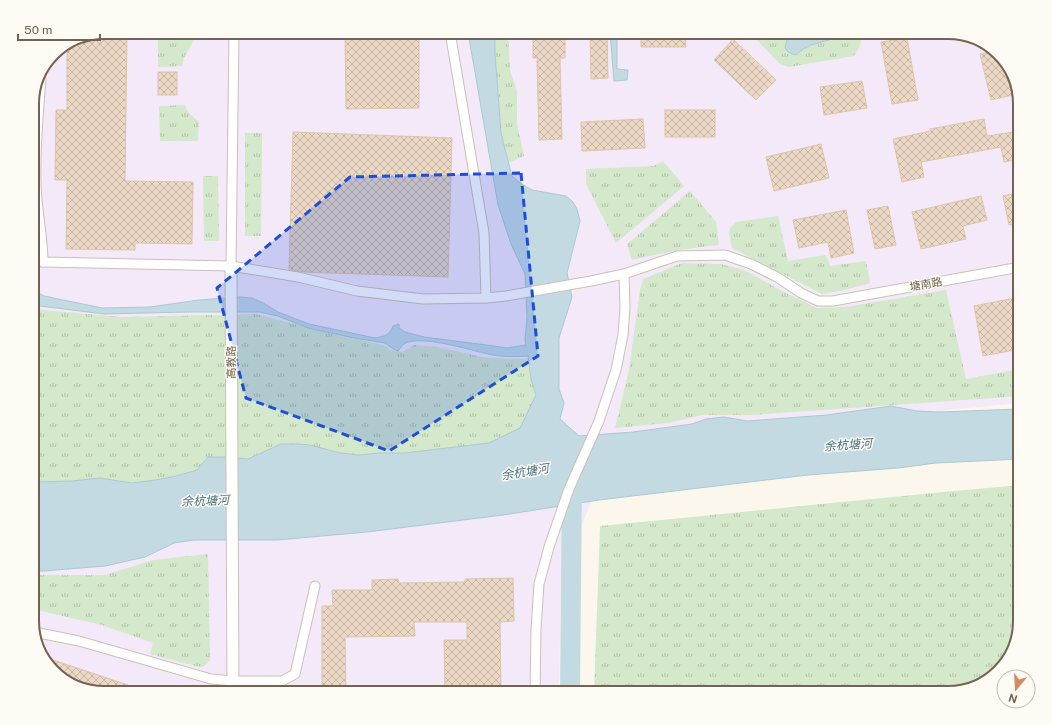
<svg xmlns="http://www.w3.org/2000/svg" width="1052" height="725" font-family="'Public Sans','Noto Sans SC',sans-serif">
<defs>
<pattern id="grass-tufts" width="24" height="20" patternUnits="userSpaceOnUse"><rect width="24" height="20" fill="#d4e8cc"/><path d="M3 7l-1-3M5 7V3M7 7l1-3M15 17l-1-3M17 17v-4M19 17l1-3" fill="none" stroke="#b1bfa8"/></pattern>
<pattern id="building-cross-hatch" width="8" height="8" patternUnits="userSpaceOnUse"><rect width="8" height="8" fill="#ebd9c6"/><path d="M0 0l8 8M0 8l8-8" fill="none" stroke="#c3b3a3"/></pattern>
</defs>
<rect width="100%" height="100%" fill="#fbf7ed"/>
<polygon fill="#f4e9f8" points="104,32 948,32 988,44 1011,68 1020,103 1020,403 948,410 613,450 561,575 559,693 104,693 64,681 41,657 32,626 32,99 53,53 76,37"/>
<g fill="url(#grass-tufts)">
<polygon points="495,32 508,32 510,70 517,91 517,124 524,156 508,163 501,133 495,54"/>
<path d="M 749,32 L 861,32 C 862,42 860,48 854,56 L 789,67 L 781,65 Z"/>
<polygon points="158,38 195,38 184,58 182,66 158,67"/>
<path d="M 185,105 C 188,113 192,117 199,121 L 198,141 L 160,141 L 159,106 Z"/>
<polygon points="245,133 262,133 261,236 245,236"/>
<polygon points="663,161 684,186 616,243 586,184 586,169 654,166"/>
<polygon points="203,176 218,176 219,241 204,241"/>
<path d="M 690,191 L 716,222 L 719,245 C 689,248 661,253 632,260 L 627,244 Z"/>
<polygon points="778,216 788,261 826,255 830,266 866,261 870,283 845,290 822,294 732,248 729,234 730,228 736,222"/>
<polygon points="682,263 720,264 744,270 784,292 817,308 846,307 946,290 966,379 1020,369 1020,396 752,415 702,415 668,423 615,428 629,370 640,290 643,279"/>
<polygon points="32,309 121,317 256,314 340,336 384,345 391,350 402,352 414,345 438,347 482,357 505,359 528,359 531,379 536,395 520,428 489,443 405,453 380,453 359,455 340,453 325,449 281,444 248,459 208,457 197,470 176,476 156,480 132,483 99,478 72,481 32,482"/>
<path d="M 1020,485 L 1020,622 L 1008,661 L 984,684 L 949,693 L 594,693 L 600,526 C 740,513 880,497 1020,485 Z"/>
<polygon points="208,554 210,660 203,667 195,666 150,654 153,643 102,625 32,609 32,575 105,575 153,560"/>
</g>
<g fill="#c3dae3" stroke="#aac8d3">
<path d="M 468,32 L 495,32 L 495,54 L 501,133 L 512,176 L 520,183 L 532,190 L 566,196 L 573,202 L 577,209 L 580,221 L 567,273 L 572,297 L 559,338 L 559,389 L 564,403 L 560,419 L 579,436 L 633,432 L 692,424 L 706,419 L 724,417 L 747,421 L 827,415 L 891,406 L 917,411 L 938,412 L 1020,409 L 1020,459 L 936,463 L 898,468 L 808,475 L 599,500 L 503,515 L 367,532 L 277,540 L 194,540 L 174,543 L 145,557 L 105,566 L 44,571 L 32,571 L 32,482 L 72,481 L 100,478 L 132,483 L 156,480 L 176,476 L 197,470 L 208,457 L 223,457 L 248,459 L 281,444 L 298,444 L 310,445 L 340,453 L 359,455 L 380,453 L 405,453 L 489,443 L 520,428 L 536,395 L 531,379 L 528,356 C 514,357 501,357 488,354 C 470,350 419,334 404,344 C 402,345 400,349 398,351 L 393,349 L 385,343 L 354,338 L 308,328 L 278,316 L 260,312 L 188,312 L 104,314 L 32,305 L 32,289 L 44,296 L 102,308 L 150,307 L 199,300 L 239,297 L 252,298 L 263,303 L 278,312 L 309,324 L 375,338 C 385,336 389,336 393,326 L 399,324 L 399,328 L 405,332 L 424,337 L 494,346 L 507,348 L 526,345 L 525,340 L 527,317 L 525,274 L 511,244 L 498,205 Z"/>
<polygon points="610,32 617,32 617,69 628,70 627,80 614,81"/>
<polygon points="795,32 840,32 832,39 811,45 803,49 796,55 792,54 787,51 785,47 787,40 795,35"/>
</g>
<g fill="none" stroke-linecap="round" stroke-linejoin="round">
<polyline stroke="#c3dae3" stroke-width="20" points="570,693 572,477"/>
</g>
<g fill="url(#building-cross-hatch)" stroke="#dec4aa">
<polygon points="104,32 127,32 125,181 193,182 192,244 135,243 135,250 66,249 67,180 55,180 56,110 67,110 67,44 76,37"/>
<polygon points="345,32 419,32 419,108 346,109"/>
<polygon points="533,32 565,32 565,58 560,58 562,139 539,140 537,58 533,58"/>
<polygon points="590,32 607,32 608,78 591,79"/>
<polygon points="641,32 685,32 686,47 641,47"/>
<polygon points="907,38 918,100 892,104 881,42"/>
<polygon points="733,39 776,80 756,100 714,60"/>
<polygon points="994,51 1011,68 1017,94 991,100 980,54"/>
<rect x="158" y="72" width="19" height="23"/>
<polygon points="862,81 867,108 824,115 820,87"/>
<rect x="665" y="110" width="50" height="27"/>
<polygon points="643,119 645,148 582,151 581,122"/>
<polygon points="984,119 987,136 1020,131 1020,159 1004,162 1001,147 921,162 924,177 902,182 893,139 931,131 930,129"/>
<polygon points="293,132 452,138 448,277 304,272 289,269"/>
<polygon points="821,144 829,178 774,191 766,157"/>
<polygon points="1020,192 1020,223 1009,225 1003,196"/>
<polygon points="981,196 987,220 963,226 966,239 921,249 912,212"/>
<polygon points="888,206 896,245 875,249 867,210"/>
<polygon points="846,210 854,253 831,258 828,242 799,248 793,220"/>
<polygon points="1020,297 1020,349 983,356 974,306"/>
<polygon points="513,578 514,621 500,622 501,693 445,693 444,640 467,640 467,622 414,622 415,636 345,637 346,693 322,693 322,606 333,606 332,590 372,590 372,580 398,579 399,583 465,582 465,579"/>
<polygon points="41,656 128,685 126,693 104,693 64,681"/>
</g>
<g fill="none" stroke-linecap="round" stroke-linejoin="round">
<defs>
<g id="minor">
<polyline points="450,32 484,233 486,298"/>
<path d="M 41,80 C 38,114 35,148 36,182 C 36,208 43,235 43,262 L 231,266 L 298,277 L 357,291 L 423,299 L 486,298 L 506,296 L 591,281 L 624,274 L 677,256 L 725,255 L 751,264 L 777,277 L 801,293 L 818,301 L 833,301 L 1020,267"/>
<polyline points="32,260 43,262"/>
<polyline points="231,266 234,32"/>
<polyline points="34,632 79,641 211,679 233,681 282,681 295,674 315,586"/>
<polyline points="535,693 536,629 539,584 549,547 569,489 599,421 616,370 623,335 625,308 624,274"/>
</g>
<polyline id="tertiary" points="231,266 233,693"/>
</defs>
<use href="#minor" stroke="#ccc1b3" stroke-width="11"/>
<use href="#tertiary" stroke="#ccc1b3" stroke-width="13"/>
<use href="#minor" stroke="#fff" stroke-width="9"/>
<use href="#tertiary" stroke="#fff" stroke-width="11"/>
</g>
<path fill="#1d4ed8" fill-opacity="0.2" stroke="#1d4ed8" stroke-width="3" stroke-dasharray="8 5" stroke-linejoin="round" d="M 521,173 L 538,356 L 389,451 L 246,398 L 217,288 L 350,177 Z"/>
<g text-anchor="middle" stroke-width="3" stroke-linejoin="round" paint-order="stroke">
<g font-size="11" fill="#746252" stroke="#fdfbf3">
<text transform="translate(926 284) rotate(-10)" y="4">塘南路</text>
<text transform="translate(231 362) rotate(-90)" y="4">高教路</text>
</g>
<g font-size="12" font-style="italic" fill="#4d7485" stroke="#fdfbf3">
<text transform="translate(848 445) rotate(-4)" y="4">余杭塘河</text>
<text transform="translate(525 472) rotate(-9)" y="4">余杭塘河</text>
<text transform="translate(205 501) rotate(-2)" y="4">余杭塘河</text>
</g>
</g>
<path d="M0 0H1052V725H0ZM104 39H948A65 65 0 0 1 1013 104V621A65 65 0 0 1 948 686H104A65 65 0 0 1 39 621V104A65 65 0 0 1 104 39Z" fill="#fdfbf3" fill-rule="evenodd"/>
<path fill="none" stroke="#746252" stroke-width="2" d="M104 39H948A65 65 0 0 1 1013 104V621A65 65 0 0 1 948 686H104A65 65 0 0 1 39 621V104A65 65 0 0 1 104 39Z"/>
<g transform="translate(1016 689) rotate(198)"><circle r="19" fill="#fdfbf3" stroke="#c6beb3"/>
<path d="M0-3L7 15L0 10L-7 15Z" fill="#d58a62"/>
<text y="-6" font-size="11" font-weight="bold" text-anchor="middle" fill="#746252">N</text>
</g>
<path d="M18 34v6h82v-6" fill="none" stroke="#746252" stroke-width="2"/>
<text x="24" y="34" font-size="12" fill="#746252" stroke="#fdfbf3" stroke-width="3" paint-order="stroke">50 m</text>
</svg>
